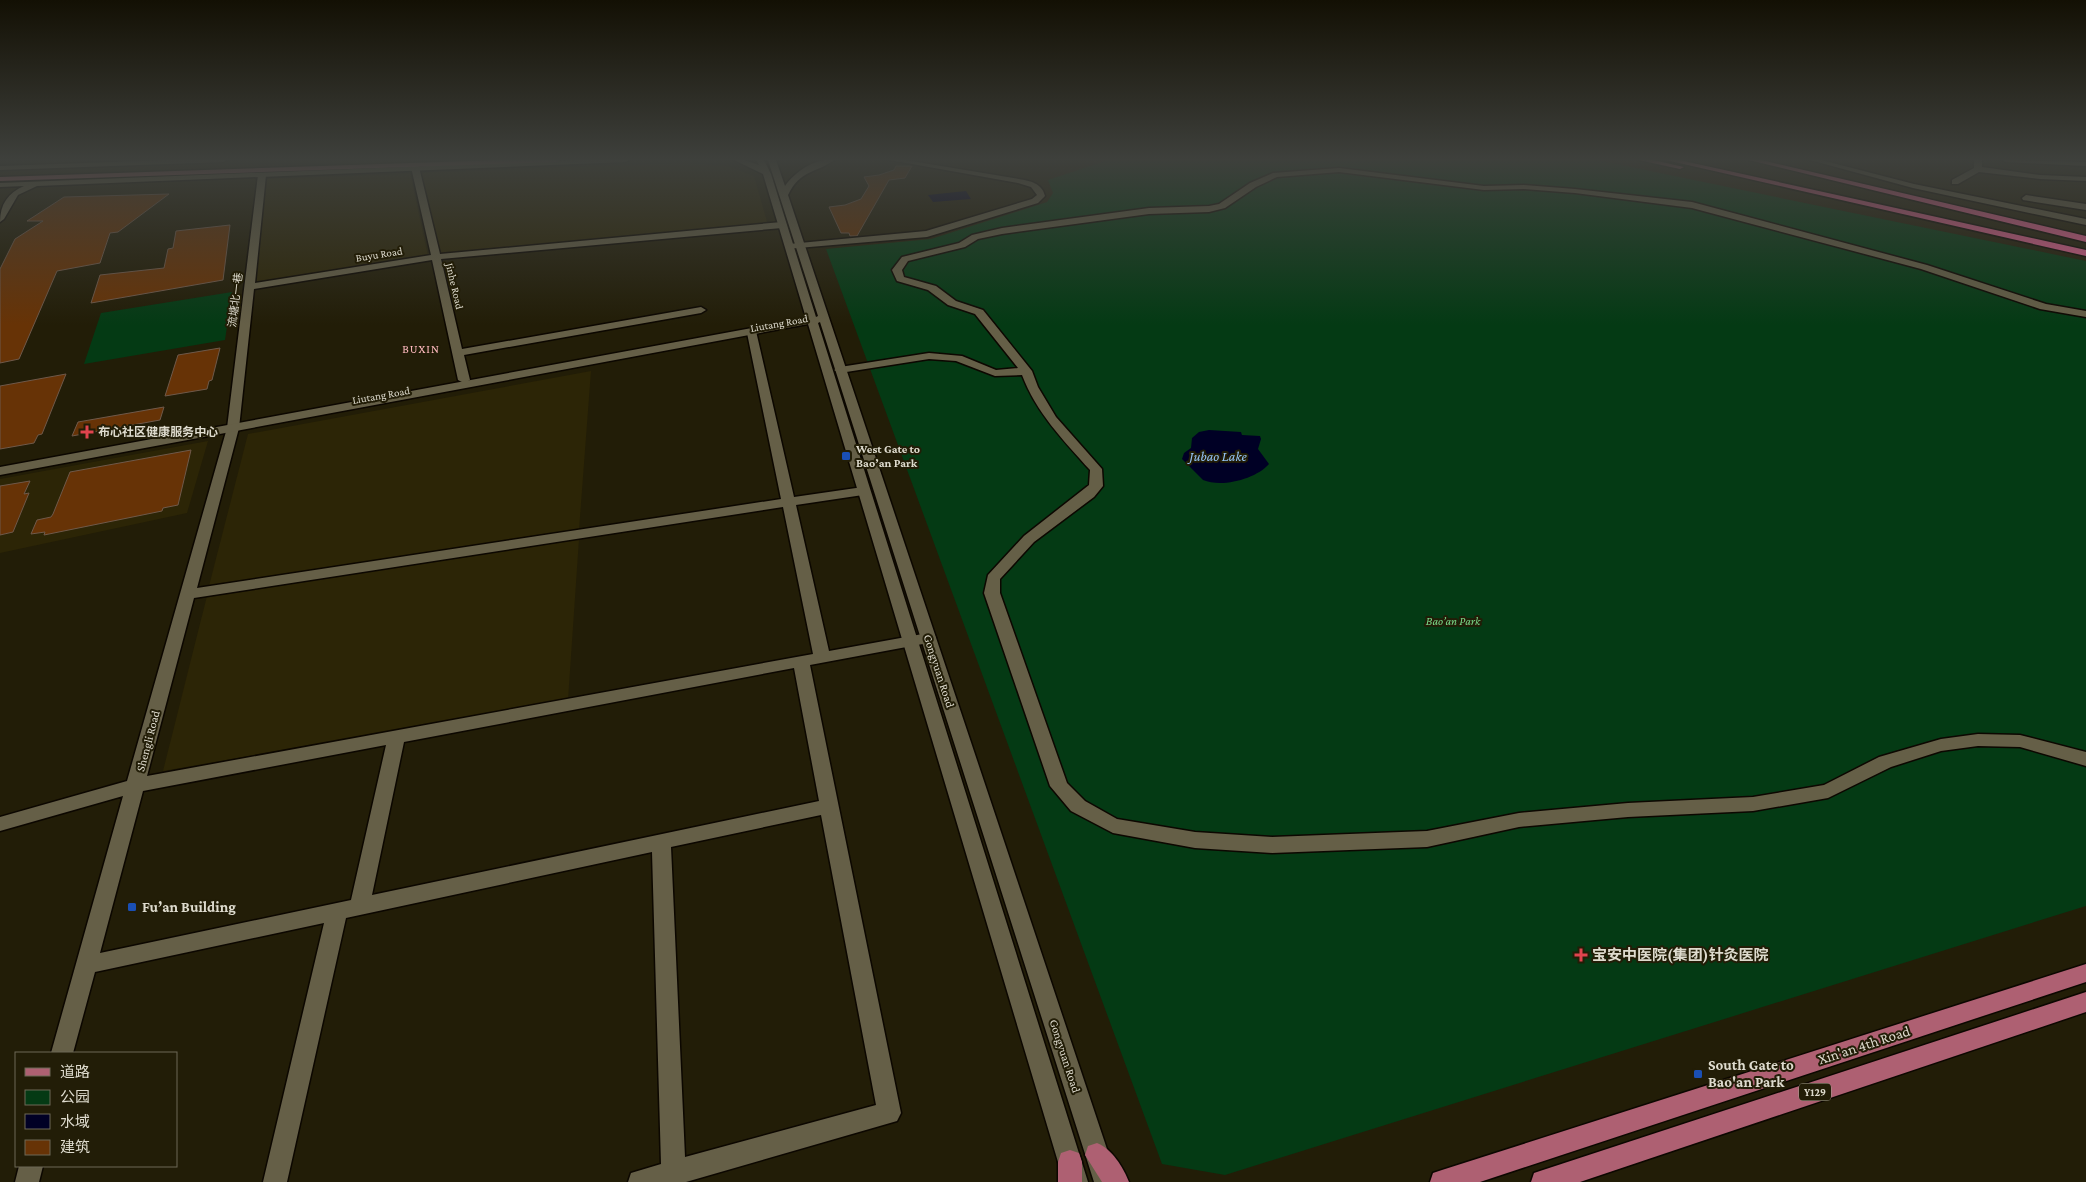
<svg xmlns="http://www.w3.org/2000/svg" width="2086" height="1182" font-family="'Crimson Pro','Noto Sans SC',serif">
<rect width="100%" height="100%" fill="#221d07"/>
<g fill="#2c2506">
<polygon points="685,163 727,166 754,176 768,225 441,254 421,173"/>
<polygon points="410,174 428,256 256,283 267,179"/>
<polygon points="591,371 579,530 209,586 248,434"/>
<polygon points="208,441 187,513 0,553 0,479"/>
<polygon points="579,539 568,700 163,771 207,596"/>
</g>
<g fill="#043a14">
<polygon points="1108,160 1597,160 2086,261 2086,906 1225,1175 1162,1164 826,249 931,239 1047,202 1053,193 1048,180"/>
<polygon points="232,292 225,340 84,364 101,313"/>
</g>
<g fill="#000025">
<polygon points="966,191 971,199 933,202 928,195"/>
<path d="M 1209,430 L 1241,432 L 1242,435 L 1260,436 L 1261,439 L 1258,449 L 1269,464 C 1256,479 1222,488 1203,480 L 1182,459 L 1184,453 L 1191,448 L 1192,438 L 1199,432 Z"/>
</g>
<g fill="#673306" stroke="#6f594a">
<polygon points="896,166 912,166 905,178 889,180 857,236 850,236 849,233 841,233 829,207 845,205 861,199 869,186 864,177 879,175 894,170"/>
<polygon points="169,194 118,232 110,233 100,263 57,271 19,359 0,363 0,269 15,239 43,221 27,221 64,197"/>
<polygon points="230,225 223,280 91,303 100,275 164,268 168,249 173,248 176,231"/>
<polygon points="220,348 212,380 209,381 207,389 165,396 178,355"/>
<polygon points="66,374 42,434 38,435 34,443 0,449 0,386"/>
<polygon points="164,407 160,420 72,436 78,422"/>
<polygon points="191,450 178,505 163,508 162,511 44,535 45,532 31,534 37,520 51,517 53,514 70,472"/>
<polygon points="30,481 24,494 29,493 13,532 0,535 0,486"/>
</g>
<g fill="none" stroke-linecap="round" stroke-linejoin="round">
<defs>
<g id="street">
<path d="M 890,160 L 905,160 L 1019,179 C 1030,181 1042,183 1045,196 L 1038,203 L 927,237 L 786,249 L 786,245 L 789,244 L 926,231 L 1032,199 L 1037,195 L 1031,187 L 1018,183 Z"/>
<polygon points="1974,160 1982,160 1982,167 2040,175 2086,177 2086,181 2040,179 1979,172 1958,184 1952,184 1952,180 1974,168"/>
<polygon points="2002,160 2086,162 2086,166 2006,162"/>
<path d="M 415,165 L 419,167 L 440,254 L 782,222 L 786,225 L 782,228 L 441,259 L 462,349 L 701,307 L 706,310 L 701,313 L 464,355 L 470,380 L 464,383 L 458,380 L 432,260 L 254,289 L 239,428 L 197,588 L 781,499 L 747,333 L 752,330 L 756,331 L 794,497 L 863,487 L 870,491 L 863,495 L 796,505 L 829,651 L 928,633 L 934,634 L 936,638 L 934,642 L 928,643 L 810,665 L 901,1113 L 897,1121 L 686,1182 L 628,1182 L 631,1173 L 661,1164 L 652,852 L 346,918 L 287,1182 L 263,1182 L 324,923 L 95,972 L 73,1053 L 51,1053 L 123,796 L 0,831 L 0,817 L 127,781 L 227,428 L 258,175 L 262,173 L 266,175 L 255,283 L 431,255 L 411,167 ZM 783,507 L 813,654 L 147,776 L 194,598 ZM 794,668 L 819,801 L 372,895 L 404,742 ZM 386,745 L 351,900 L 100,953 L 143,791 ZM 821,815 L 876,1105 L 685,1157 L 671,847 Z"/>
<path d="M 1339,168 L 1484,186 L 1524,185 L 1575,189 L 1692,202 L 1927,265 L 2046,304 L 2086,311 L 2086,317 L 2040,309 L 1921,269 L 1692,208 L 1575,193 L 1524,189 L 1484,190 L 1339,172 L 1277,177 L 1256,187 L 1225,208 L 1209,212 L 1149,214 L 1002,234 L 978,239 L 965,247 L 908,261 L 902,270 L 904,277 L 936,286 L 956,301 L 983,310 L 1032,371 L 1038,387 L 1056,417 L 1102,469 L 1103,486 L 1094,497 L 1034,542 L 1000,579 L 1000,593 L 1067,783 L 1085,801 L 1117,819 L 1195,832 L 1272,837 L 1427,831 L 1519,813 L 1628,803 L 1753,797 L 1824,785 L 1879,757 L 1941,739 L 1978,734 L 2020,735 L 2086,752 L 2086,766 L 2020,747 L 1978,746 L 1941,751 L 1891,767 L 1828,798 L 1753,811 L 1628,817 L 1519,827 L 1427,847 L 1272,853 L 1195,848 L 1113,833 L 1071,811 L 1050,786 L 984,593 L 988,575 L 1024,536 L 1089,485 L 1090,470 C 1063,440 1036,412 1022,375 L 995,376 L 956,361 L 929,359 L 840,373 L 834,370 L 840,367 L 929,353 L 962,356 L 996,370 L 1018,368 L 975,314 L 948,305 L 928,290 L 897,281 L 892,270 L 902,257 L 959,243 L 972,235 L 1002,228 L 1149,208 L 1209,206 L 1219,204 L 1250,183 L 1273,173 Z"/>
<polygon points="2026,195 2086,204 2086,210 2023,200 2022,198"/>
<polygon points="19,1166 43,1166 39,1182 15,1182"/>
</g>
<g id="secondary">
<polygon points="170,160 227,160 223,162 0,170 0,166"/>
<path d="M 577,160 L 629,160 L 625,162 L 37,186 L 18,195 L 4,219 L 0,222 C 0,204 8,193 24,186 L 0,187 L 0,183 Z"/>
<path d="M 734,160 L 744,160 L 759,165 L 756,160 L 764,160 L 771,174 L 816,317 L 818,316 L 768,160 L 776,160 L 785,186 C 796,171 815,158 834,160 C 815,174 801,169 788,195 L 1118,1182 L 1094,1182 L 820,322 L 818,323 L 1088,1182 L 1064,1182 L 808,324 L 0,475 L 0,467 L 806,318 L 763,174 Z"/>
<polygon points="1810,160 1821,160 1914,184 2086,219 2086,225 1913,188"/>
</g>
<g id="primary">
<polygon points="500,160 560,160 556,162 0,181 0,177"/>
<polygon points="2086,964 2086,982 1480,1182 1430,1182 1433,1173 1442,1170"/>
<polygon points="2086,992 2086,1012 1580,1182 1531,1182 1534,1173 1543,1170"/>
<path d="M 1097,1143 C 1112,1149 1123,1167 1129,1182 L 1102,1182 L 1085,1155 L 1088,1146 Z"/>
<polygon points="1070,1150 1079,1153 1082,1162 1082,1182 1058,1182 1058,1162 1061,1153"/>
</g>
<g id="highway">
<polygon points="1639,160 1653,160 1684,167 1680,169"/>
<polygon points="1666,160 1679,160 2086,250 2086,256"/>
<polygon points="1749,160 1761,160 2086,236 2086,242"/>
</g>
</defs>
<use href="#street" stroke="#0c0700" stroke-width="3"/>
<use href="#secondary" stroke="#0c0700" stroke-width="3"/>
<use href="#primary" stroke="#0c0700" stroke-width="3"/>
<use href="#highway" stroke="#0c0700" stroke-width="3"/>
<use href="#street" fill="#655f47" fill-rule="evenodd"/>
<use href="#secondary" fill="#655f47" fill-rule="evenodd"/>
<use href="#primary" fill="#ae6072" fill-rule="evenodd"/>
<use href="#highway" fill="#df608f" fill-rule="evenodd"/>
</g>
<linearGradient id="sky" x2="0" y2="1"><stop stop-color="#131004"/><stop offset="0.49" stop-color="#3e403c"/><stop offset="1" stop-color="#3e403c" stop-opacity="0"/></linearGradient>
<rect width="2086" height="325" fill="url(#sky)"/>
<g fill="#e0444e" stroke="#221d07" stroke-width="2">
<path d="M84.5 424.5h5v5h5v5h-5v5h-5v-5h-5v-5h5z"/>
<path d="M1578.5 947.5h5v5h5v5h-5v5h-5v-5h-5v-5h5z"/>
</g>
<g fill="#1a4fb4" stroke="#221d07" stroke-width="2">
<rect x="841" y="451" width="10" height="10" rx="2.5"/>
<rect x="127" y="902" width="10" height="10" rx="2.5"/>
<rect x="1693" y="1069" width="10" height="10" rx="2.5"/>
</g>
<g text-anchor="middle" stroke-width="4" stroke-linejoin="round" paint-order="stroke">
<g font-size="11" fill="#dedbce" stroke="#221d07">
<text transform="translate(379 254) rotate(-9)" y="4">Buyu Road</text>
<text transform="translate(455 286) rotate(77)" y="4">Jinhe Road</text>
<text transform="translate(235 300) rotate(-83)" y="4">流塘北一巷</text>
<text transform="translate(779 323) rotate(-10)" y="4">Liutang Road</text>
<text transform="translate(381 395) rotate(-10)" y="4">Liutang Road</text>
</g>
<rect fill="#221d07" stroke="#a6a292" stroke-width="1" x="1799" y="1083.5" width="32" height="17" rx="4"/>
<g font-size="11" font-weight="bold" fill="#dedbce">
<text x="1815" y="1096">Y129</text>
</g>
<g font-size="12" letter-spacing="1" fill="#feb9be" stroke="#221d07">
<text x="421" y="353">BUXIN</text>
</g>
<g font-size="12" font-weight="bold" fill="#dedbce" stroke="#221d07" text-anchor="start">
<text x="98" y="436">布心社区健康服务中心</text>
<text x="856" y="453">West Gate to<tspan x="856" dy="14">Bao’an Park</tspan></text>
</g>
<g font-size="12" font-style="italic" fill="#7bdb8b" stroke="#221d07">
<text x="1453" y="625">Bao’an Park</text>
</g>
<g font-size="12" fill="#dedbce" stroke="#221d07">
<text transform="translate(939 671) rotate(72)" y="4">Gongyuan Road</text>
<text transform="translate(148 741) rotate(-75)" y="4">Shengli Road</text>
<text transform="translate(1065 1056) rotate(72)" y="4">Gongyuan Road</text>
</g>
<g font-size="14" font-style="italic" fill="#95c4f6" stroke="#221d07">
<text x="1218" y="461">Jubao Lake</text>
</g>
<g font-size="15" font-weight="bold" fill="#dedbce" stroke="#221d07" text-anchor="start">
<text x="142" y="912">Fu’an Building</text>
<text x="1592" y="960">宝安中医院(集团)针灸医院</text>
<text x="1708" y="1070">South Gate to<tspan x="1708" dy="17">Bao'an Park</tspan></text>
</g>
<g font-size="15" fill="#dedbce" stroke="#221d07">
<text transform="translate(1864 1045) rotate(-18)" y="5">Xin'an 4th Road</text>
</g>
</g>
<rect x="15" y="1052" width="162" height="115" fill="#221d07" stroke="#6d6957"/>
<rect x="25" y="1068" width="25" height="8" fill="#ae6072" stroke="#6d6957"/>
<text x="60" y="1077" font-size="15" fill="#dedbce">道路</text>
<rect x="25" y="1090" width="25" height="15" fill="#043a14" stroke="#6d6957"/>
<text x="60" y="1102" font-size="15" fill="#dedbce">公园</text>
<rect x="25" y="1114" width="25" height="15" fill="#000025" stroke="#6d6957"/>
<text x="60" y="1127" font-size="15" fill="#dedbce">水域</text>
<rect x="25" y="1140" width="25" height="15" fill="#673306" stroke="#6d6957"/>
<text x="60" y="1152" font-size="15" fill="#dedbce">建筑</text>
</svg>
